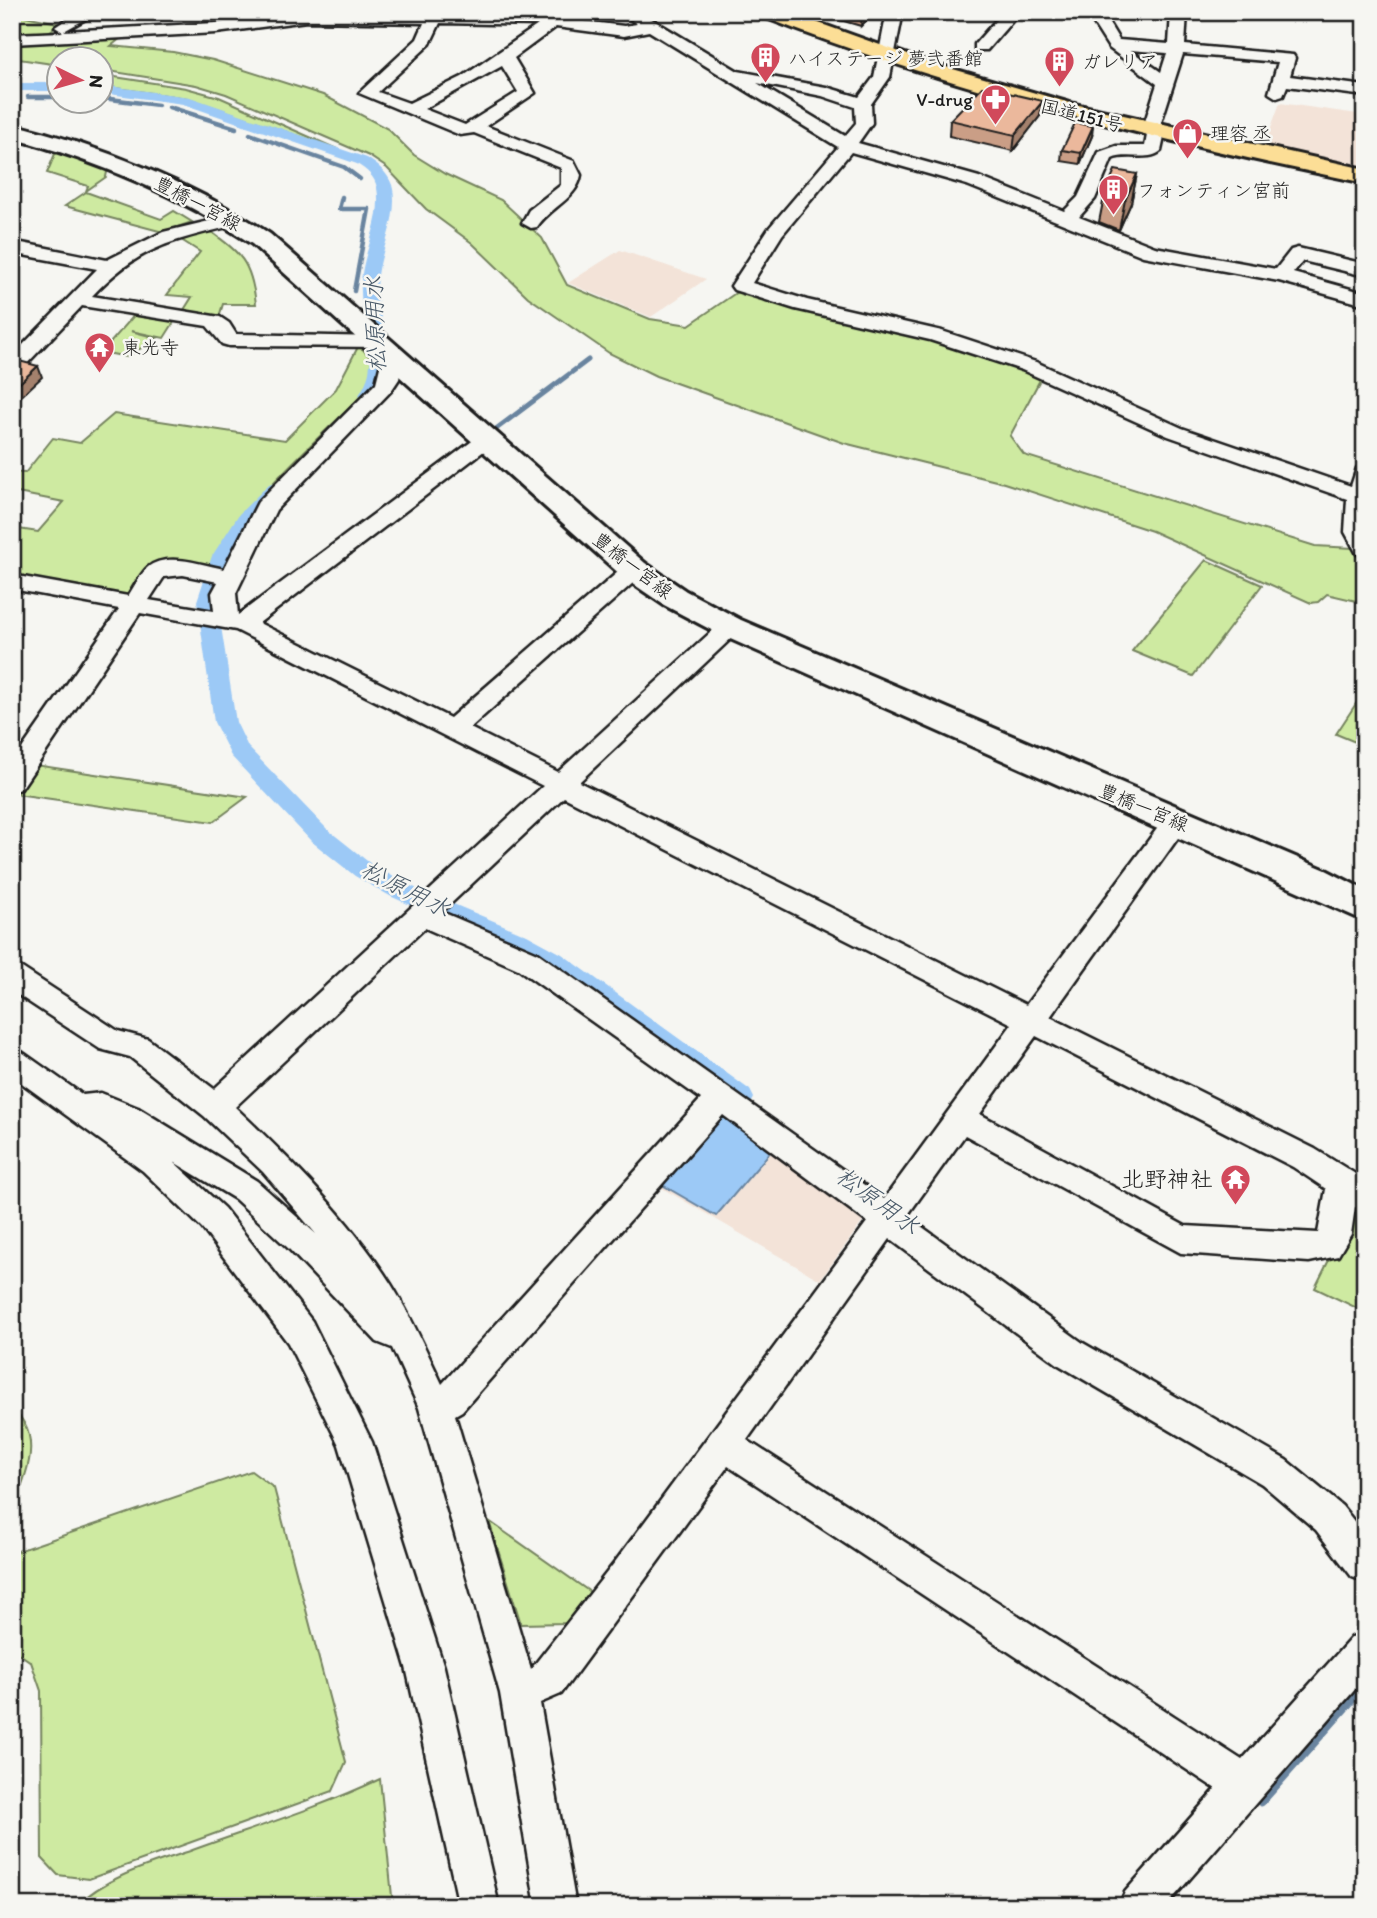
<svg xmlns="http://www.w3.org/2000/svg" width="1377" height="1918" font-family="Itim,'Klee One',sans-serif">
<rect width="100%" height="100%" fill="#f6f6f2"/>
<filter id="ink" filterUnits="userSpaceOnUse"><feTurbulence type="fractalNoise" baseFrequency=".0143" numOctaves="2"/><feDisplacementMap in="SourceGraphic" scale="14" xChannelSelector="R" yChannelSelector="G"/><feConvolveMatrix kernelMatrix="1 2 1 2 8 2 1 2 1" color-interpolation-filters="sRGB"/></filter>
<g filter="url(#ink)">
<g fill="#f3e3d8">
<polygon points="1280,103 1365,115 1365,142 1360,165 1264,146"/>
<polygon points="620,250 706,279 651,317 568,283"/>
<polygon points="721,1108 866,1217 820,1280 655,1184"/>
</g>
<g fill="#ceeaa1" stroke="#75835e" stroke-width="2">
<polygon points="12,13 62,24 46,33 12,35"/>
<polygon points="126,34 111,46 173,52 213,60 323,95 388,129 414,155 445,174 501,200 542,238 567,285 650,319 689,325 740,290 934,339 1042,376 1010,436 1024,455 1315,546 1354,548 1365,558 1365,603 1327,594 1318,602 1311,603 1152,531 1004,483 844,443 656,376 609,353 528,297 472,243 426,209 387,168 369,156 226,94 196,85 102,70 102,60 60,60 59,65 12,58 12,42"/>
<polygon points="102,75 186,88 219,97 337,149 188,98 102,86"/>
<polygon points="57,149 108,167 106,177 86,191 88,186 47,173"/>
<polygon points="86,192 161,219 174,211 192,222 163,232 65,206"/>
<path d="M 206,228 C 240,253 251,260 256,304 L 223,304 L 218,320 L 182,313 L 192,297 L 167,295 L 200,252 L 175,236 Z"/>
<polygon points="137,312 176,319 164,338 131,331 157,338 127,357 102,352"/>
<path d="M 359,345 L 376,364 L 376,379 L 372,386 C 323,435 234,509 211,572 L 179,565 L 133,598 L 12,578 L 12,528 L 38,532 L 64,502 L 12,492 L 12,472 L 25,473 L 53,438 L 80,443 L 114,414 L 285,440 L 336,389 Z"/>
<polygon points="1206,560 1262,585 1193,676 1132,651"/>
<polygon points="1365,690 1365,746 1336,734"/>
<polygon points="35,765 247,797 213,822 16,794"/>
<polygon points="1349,1199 1365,1210 1365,1312 1315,1288 1329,1260 1336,1256"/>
<path d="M 12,1409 C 45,1436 26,1476 12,1508 Z"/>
<polygon points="251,1471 274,1488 346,1762 333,1791 89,1879 58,1875 42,1858 41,1691 31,1662 12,1649 12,1553"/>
<polygon points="489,1521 590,1592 566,1623 521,1624"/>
<path d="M 380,1779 L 393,1906 L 76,1906 C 105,1877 151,1864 190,1851 C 253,1828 319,1808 380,1779 Z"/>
</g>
<polygon fill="#9cc9f6" stroke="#69849f" stroke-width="2" points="722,1112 772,1150 716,1216 659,1183"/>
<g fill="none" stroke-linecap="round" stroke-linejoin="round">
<g stroke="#69849f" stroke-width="4.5">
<polyline points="28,97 60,97"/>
<polyline points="102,98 158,105"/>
<polyline points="169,107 236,128"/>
<polyline points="250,134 344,167 360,179"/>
<polyline points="342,197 339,209 369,209 354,291"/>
</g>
<polyline stroke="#69849f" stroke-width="5" points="496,429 588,360"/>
<polyline stroke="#69849f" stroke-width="9" points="1261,1802 1365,1685"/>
<g fill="#9cc9f6" fill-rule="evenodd">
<rect x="12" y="83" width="48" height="8"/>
<path d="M 102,85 L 190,97 L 367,158 C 378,165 388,173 392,185 C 400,214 382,246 378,275 C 372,321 405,354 374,399 L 368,400 L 359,395 C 384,359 359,324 361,284 C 362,252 383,221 377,188 C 375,176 366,170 357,164 L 183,104 L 102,93 Z"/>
<polygon points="276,482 286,488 254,521 232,556 217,601 236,722 248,747 327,829 371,864 406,884 527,935 562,954 750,1090 754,1098 750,1106 741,1109 732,1106 544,968 509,949 390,896 355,876 311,841 231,756 214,722 197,601 212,556 239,514 269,484"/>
</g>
<defs>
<g id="minor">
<path d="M 78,12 L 98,12 L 64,31 L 216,23 L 305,12 L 517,13 L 624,26 L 637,24 L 621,12 L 640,12 L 738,71 L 826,87 L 859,97 L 874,77 L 887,12 L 903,12 L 890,77 L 871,104 L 872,123 L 858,143 L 979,177 L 1064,211 L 1078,197 L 1099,152 L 1116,146 L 1145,146 L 1147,135 L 1142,131 L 1157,84 L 1109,48 L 1086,12 L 1102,12 L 1119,40 L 1169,44 L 1171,12 L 1187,12 L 1185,45 L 1293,55 L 1295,58 L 1290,76 L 1365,86 L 1365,96 L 1287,86 L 1283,96 L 1277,98 L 1269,93 L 1278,62 L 1183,54 L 1159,129 L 1165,133 L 1161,151 C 1149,162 1127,152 1112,159 L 1095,199 L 1079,217 L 1155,247 L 1276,269 L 1291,250 L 1298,248 L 1365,264 L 1365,276 L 1303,261 L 1293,273 L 1365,293 L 1365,305 L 1279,281 L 1143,256 L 967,185 L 851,152 L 782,235 L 752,283 L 807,300 L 942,331 L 1036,362 L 1182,428 L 1351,486 L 1357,468 L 1365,467 L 1365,556 L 1357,554 L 1345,532 L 1347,499 L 1168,436 L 1022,370 L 930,340 L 795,309 L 734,290 L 731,286 L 769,228 L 838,147 L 649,31 L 624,36 L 556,27 L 514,58 L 535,93 L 486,126 L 574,161 L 581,175 C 577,199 550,207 537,227 L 531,228 L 522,223 L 529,210 L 561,185 L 561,168 L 474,133 L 460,135 L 359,93 L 417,39 L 424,23 L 307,21 L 216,33 L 12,44 L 12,34 L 63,32 L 55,27 ZM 440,23 L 538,25 L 462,77 L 409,103 L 378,92 L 430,44 ZM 1130,50 L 1167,53 L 1161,72 ZM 502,66 L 518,92 L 465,125 L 424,109 ZM 757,83 L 822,96 L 855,107 L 856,123 L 845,136 Z"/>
<polygon points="1003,12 1020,12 987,50 975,50 975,44"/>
<path d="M 234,215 L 243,220 L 240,224 C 175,240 140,245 92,296 L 220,317 L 229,323 L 236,334 L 380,337 L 390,343 L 387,347 L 229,346 L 222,344 L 207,326 L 82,306 L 19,372 L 12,374 L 12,356 L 97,269 L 12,253 L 12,241 L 107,260 L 163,232 Z"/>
<path d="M 393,349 L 403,355 L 399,379 L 391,391 L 276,510 L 236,593 L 238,615 L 479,436 L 486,434 L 497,440 L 493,444 L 259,623 L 450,718 L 626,565 L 642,565 L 645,570 L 642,575 L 470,728 L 558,772 L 722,622 L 738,622 L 742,627 L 738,632 L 579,782 L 1026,1005 L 1168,814 L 1177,812 L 1186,814 L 1190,821 L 1050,1017 L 1315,1149 L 1365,1180 L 1365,1210 L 1355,1207 L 1351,1234 L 1338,1256 L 1309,1262 L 1181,1253 L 965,1135 L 907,1216 L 1083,1343 L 1286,1460 L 1342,1506 L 1365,1535 L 1365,1582 L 1352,1577 L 1316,1530 L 1262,1484 L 1059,1365 L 890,1239 L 747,1440 L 1242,1760 L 1352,1637 L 1365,1632 L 1365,1678 L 1166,1906 L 1119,1906 L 1125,1892 L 1216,1789 L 728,1466 L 561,1694 L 540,1703 L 576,1906 L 536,1906 L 500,1693 L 419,1408 L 392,1348 L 377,1342 L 288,1248 L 235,1199 L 174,1162 L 224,1208 L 312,1321 L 372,1442 L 444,1667 L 499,1906 L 459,1906 L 406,1667 L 339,1445 L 288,1343 L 202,1228 L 143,1171 L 12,1076 L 12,1048 L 22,1052 L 83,1095 L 101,1093 L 138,1108 L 257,1181 L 316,1234 L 263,1172 L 204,1116 L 130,1057 L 100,1049 L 12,991 L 12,965 L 22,968 L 118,1031 L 148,1039 L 214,1089 L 543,786 L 236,630 L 140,613 L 21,789 L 12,792 L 12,763 L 119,609 L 12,589 L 12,575 L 128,596 C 134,587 140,575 147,568 C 166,551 203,565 224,569 L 258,502 L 376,383 L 383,355 ZM 183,575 L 218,582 L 212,593 L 214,611 L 149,600 L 164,577 ZM 564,797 L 1012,1024 L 884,1199 L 538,953 L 442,912 ZM 425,928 L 518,969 L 701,1099 L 442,1384 C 426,1350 411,1316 391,1284 C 349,1218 291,1160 235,1107 ZM 1036,1036 L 1293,1167 L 1326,1189 L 1318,1233 L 1185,1226 L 980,1114 ZM 723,1115 L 867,1222 L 615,1562 L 531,1669 L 455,1415 L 462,1411 Z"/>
</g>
<path id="secondary" d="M 12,124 C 104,147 190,182 270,234 L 645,563 L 686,591 L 741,620 L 1326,870 L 1365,890 L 1365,921 L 719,634 L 664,605 L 623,577 L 252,244 C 178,195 98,161 12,138 Z"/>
<path id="trunk" d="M 758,12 L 788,12 L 922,60 L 1070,103 L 1365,169 L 1365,183 C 1159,141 957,92 761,16 Z"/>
</defs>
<use href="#minor" stroke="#1c1c1c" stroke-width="5"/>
<use href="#secondary" stroke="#1c1c1c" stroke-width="6"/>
<use href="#trunk" stroke="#1c1c1c" stroke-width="6"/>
<use href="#minor" fill="#f6f6f2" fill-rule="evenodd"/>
<use href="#secondary" fill="#f6f6f2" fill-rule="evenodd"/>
<use href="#trunk" fill="#fcde96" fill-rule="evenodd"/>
</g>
<g fill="#ca9e86" stroke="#1c1c1c" stroke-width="2">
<polygon points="813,12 874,12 861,26"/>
<polygon points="1040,116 1013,151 949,136 950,120"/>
<polygon points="1092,136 1080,164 1061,161 1062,150"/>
<polygon points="1137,174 1131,203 1119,230 1099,222 1105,192"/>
</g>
<g fill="#a4816d" stroke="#1c1c1c" stroke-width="2">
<polygon points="864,12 874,12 861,26 862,14"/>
<polygon points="1043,101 1040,116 1013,151 1015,135"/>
<polygon points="1093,126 1092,136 1080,164 1081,153"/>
<polygon points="1137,174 1131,203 1119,230 1125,200"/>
<polygon points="38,366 42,377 15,402 12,395 12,390"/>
</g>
<g fill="#ebb89c" stroke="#1c1c1c" stroke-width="2">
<polygon points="982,87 1043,101 1015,135 950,120"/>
<polygon points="1075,123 1093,126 1081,153 1062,150"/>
<polygon points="1115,170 1137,174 1125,200 1105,192"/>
<polygon points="19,361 38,366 12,390 12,366"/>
</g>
</g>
<defs>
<symbol id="building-pin" viewBox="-11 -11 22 30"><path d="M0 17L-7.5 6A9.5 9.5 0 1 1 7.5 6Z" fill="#d1495b" stroke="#f6f6f2"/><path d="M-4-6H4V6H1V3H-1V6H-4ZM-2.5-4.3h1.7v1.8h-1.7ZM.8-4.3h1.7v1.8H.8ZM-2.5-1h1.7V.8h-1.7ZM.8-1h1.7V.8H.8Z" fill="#fff"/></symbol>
<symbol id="pharmacy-pin" viewBox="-11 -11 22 30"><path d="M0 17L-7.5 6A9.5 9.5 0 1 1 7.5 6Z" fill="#d1495b" stroke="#f6f6f2"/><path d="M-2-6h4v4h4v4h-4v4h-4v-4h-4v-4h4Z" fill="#fff"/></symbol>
<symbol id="shop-pin" viewBox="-11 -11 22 30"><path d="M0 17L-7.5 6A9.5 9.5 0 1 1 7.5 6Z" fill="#d1495b" stroke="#f6f6f2"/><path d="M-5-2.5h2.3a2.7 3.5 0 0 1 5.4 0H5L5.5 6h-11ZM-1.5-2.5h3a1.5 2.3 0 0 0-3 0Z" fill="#fff"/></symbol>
<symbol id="temple-pin" viewBox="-11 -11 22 30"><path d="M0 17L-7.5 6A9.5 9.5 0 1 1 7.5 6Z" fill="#d1495b" stroke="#f6f6f2"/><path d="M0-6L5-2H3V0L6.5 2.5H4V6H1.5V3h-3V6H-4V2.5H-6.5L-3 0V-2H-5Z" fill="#fff"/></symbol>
</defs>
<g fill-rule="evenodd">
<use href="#building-pin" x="748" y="40" width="35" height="47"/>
<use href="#building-pin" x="1042" y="44" width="35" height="47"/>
<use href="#pharmacy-pin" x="978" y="82" width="35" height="47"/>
<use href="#shop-pin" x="1170" y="116" width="35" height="47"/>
<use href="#building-pin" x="1096" y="172" width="35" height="47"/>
<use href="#temple-pin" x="82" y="330" width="35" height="47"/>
<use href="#temple-pin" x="1218" y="1162" width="35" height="47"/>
</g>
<g text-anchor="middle" stroke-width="5" stroke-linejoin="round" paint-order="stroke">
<g font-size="19" fill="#1c1c1c" stroke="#f6f6f2" text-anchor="start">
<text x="788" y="65">ハイステージ 夢弐番館</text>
<text x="1082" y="68">ガレリア</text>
<text x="973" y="106" text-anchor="end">V-drug</text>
<text x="1210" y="140">理容 丞</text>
<text x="1137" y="197">フォンティン宮前</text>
<text x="122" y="354">東光寺</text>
</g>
<g font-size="19" fill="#1c1c1c" stroke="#f6f6f2">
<text transform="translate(1082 115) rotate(14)" y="7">国道151号</text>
<text transform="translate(198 203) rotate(28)" y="7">豊橋一宮線</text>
<text transform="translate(633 565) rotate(38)" y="7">豊橋一宮線</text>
<text transform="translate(1144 807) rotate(23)" y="7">豊橋一宮線</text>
</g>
<g font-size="23" fill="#1c1c1c" stroke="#f6f6f2" text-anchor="end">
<text x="1213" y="1187">北野神社</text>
</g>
<g font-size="24" font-style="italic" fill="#495968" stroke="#f6f6f2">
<text transform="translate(375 324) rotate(-92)" y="8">松原用水</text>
<text transform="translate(406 889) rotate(27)" y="8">松原用水</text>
<text transform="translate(878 1201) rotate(36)" y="8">松原用水</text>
</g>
</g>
<rect width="1377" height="1918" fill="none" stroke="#f6f6f2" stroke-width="42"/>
<rect x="21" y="21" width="1335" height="1876" fill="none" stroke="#1c1c1c" stroke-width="2.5" filter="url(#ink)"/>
<g transform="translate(80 80) rotate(95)"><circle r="33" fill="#f6f6f2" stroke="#9f9f9c" stroke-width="2"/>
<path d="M0-5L12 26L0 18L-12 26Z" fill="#d1495b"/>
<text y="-10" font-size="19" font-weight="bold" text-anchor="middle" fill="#1c1c1c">N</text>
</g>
</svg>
